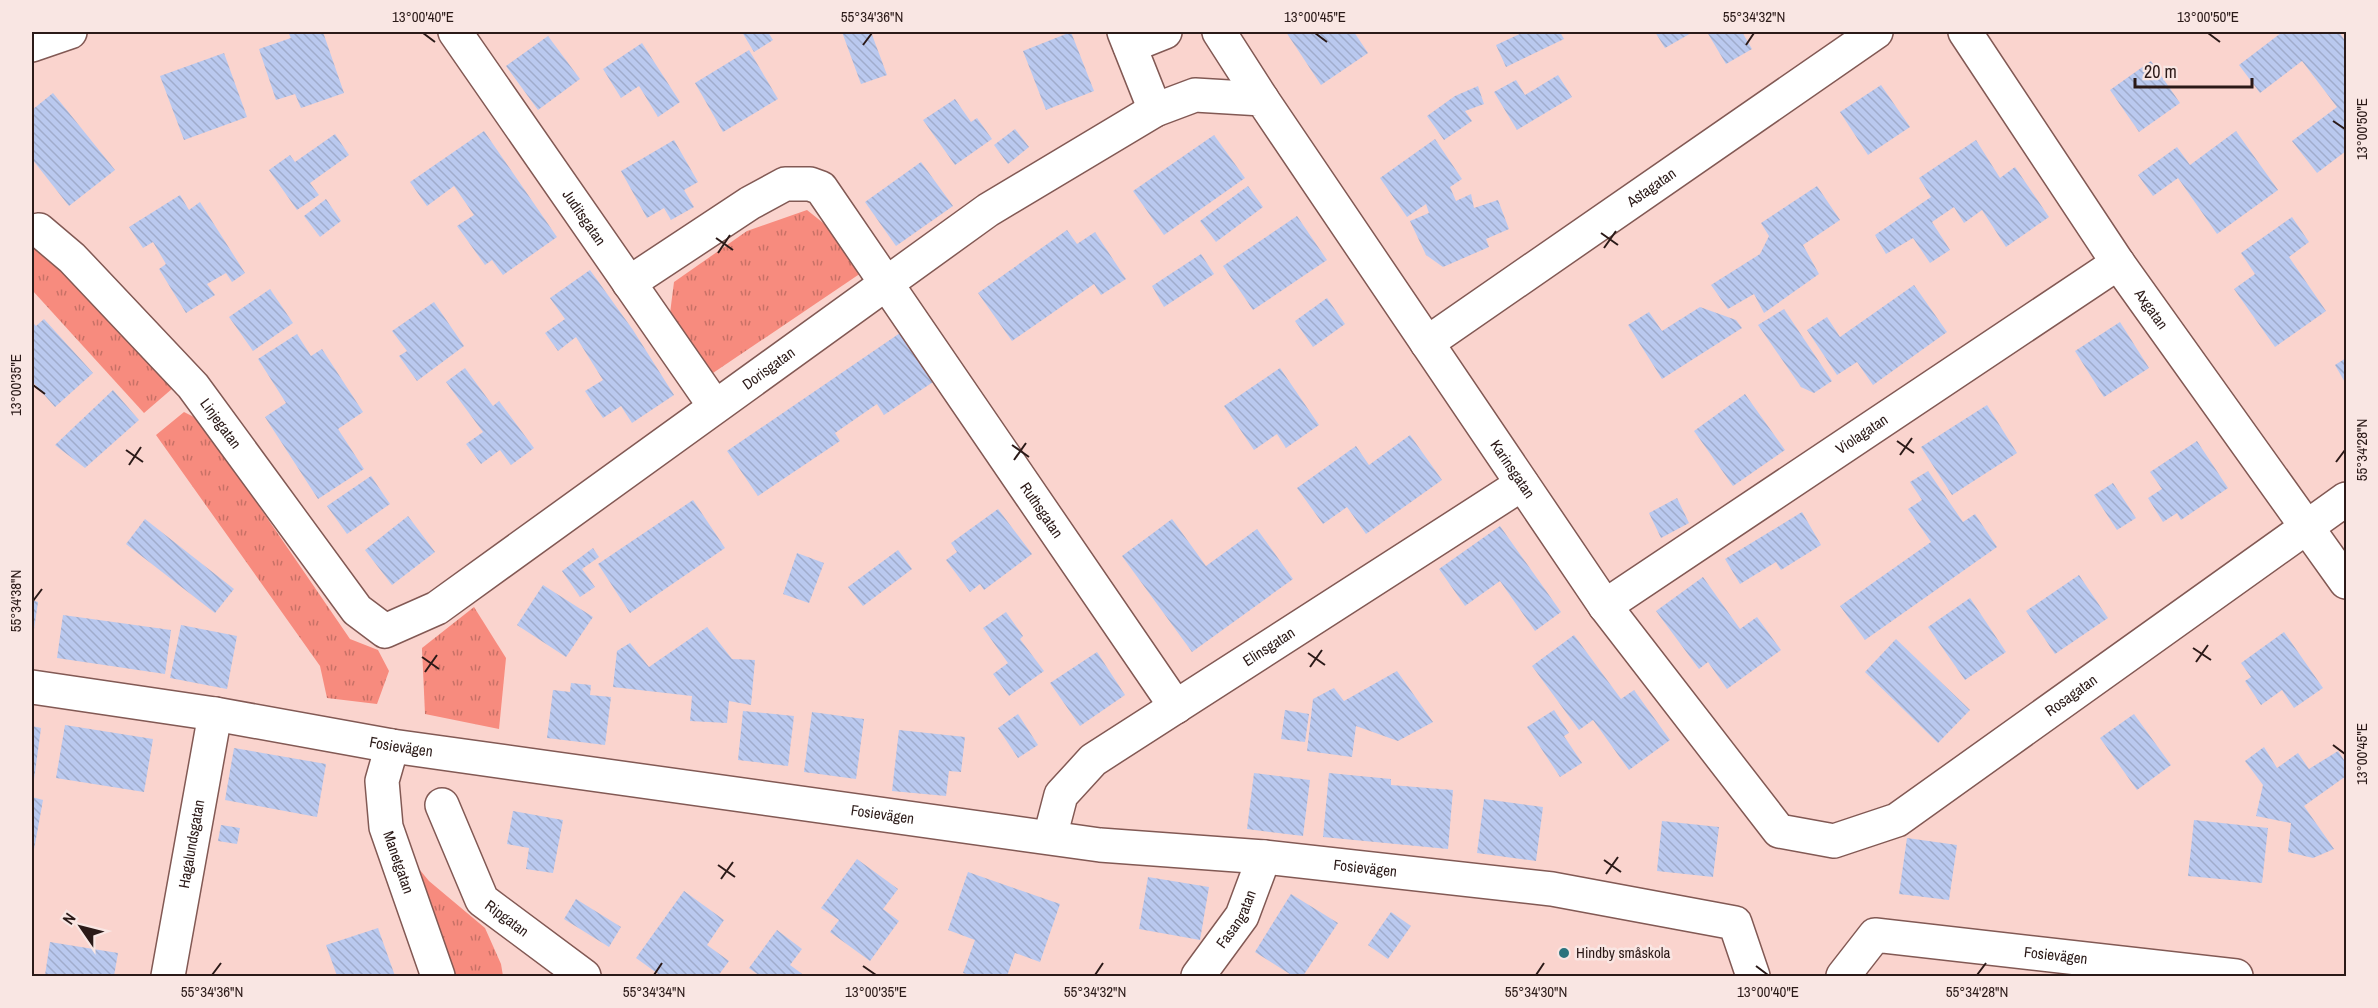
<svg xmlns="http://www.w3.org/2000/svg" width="2378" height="1008" font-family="'Archivo Narrow',sans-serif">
<defs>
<pattern id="grass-tufts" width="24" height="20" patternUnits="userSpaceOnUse" patternTransform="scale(1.5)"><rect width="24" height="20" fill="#f78b7e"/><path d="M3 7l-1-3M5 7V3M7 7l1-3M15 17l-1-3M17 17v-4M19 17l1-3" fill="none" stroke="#c87166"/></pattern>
<pattern id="building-back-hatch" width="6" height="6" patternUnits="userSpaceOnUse" patternTransform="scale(1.5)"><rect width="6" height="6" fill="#bac9ef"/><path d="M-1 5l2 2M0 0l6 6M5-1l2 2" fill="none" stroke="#a0accc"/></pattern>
</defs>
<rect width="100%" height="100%" fill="#fad4ce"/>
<g fill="url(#grass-tufts)">
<polygon points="807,210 832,230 864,271 713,373 669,321 674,282 747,231"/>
<polygon points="32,234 173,388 144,413 32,290"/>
<polygon points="184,412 200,420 350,639 378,650 389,671 377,704 327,698 320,666 156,435"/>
<polygon points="474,607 506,658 499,729 425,714 422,648"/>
<polygon points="405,852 429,881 485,928 501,964 503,976 443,976"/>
</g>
<g fill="url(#building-back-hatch)">
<polygon points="288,32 323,32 344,93 301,108 295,94 276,100 259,49 291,38"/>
<polygon points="742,32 768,32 773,40 754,52"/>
<polygon points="842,32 871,32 887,75 861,84"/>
<polygon points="1071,32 1094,91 1046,110 1023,51"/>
<polygon points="1286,32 1354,32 1368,53 1321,85"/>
<polygon points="1524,32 1560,32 1564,39 1506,67 1496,45"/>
<polygon points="1655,32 1693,32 1665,48"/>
<polygon points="1707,32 1742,32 1752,49 1726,64"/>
<polygon points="2279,32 2339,32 2346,42 2346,151 2317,173 2292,141 2337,107 2302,61 2260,93 2239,65 2281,33"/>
<polygon points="548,36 580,79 538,110 506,66"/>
<polygon points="642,43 680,102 658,117 639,86 621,98 603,69"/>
<polygon points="749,50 778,99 723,132 695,83"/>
<polygon points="224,53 247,117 184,140 160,76"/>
<polygon points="2151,61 2180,103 2139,132 2110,90"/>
<polygon points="1558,75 1572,97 1517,130 1494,92 1516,80 1525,95"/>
<polygon points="1881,85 1910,127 1868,155 1840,112"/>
<polygon points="1478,86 1484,104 1465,111 1472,121 1444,140 1427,116 1455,96"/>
<polygon points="53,93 115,170 69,206 32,159 32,110"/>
<polygon points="955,99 971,122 977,118 992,139 955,165 923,120"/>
<polygon points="1015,129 1029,147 1008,164 994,145"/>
<polygon points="484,131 557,237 503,275 492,260 485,265 457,226 474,215 454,186 427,206 410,182"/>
<polygon points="2236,131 2278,190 2217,234 2178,178 2153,196 2138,175 2177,147 2190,165"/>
<polygon points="335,134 349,155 310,183 319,195 297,210 269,170 290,155 295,162"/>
<polygon points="1214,135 1245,178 1164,235 1133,191"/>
<polygon points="1435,139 1462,179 1450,187 1456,201 1471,194 1474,208 1498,200 1509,229 1486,239 1489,247 1443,267 1426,255 1410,221 1429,213 1426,204 1407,217 1380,178"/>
<polygon points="674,140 698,182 684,190 694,207 671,220 664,208 647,218 621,171"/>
<polygon points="1976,140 2000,178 2015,167 2049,217 2006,247 1982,210 1964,223 1954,207 1932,222 1950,250 1930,263 1913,238 1886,254 1875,235 1931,197 1919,178"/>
<polygon points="921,162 953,206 896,246 865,202"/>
<polygon points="1248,186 1263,207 1216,242 1200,221"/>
<polygon points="1817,186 1840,220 1803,245 1819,274 1764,313 1754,294 1728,309 1711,285 1760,254 1769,236 1761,223"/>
<polygon points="180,195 189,210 200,202 245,273 232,282 226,273 207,284 215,295 186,313 159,269 166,264 153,242 143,248 129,227"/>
<polygon points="326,199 341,221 320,237 304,216"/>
<polygon points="1297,216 1327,260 1253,310 1223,266"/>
<polygon points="2292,217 2309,242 2289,257 2326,311 2275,347 2234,289 2255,274 2241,253"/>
<polygon points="1067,230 1077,244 1095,232 1126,279 1101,295 1094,284 1012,341 978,293"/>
<polygon points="1201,254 1214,274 1164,307 1152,286"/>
<polygon points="590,270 633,330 674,395 632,423 621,406 603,418 585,391 603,380 576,337 558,351 545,333 565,319 550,298"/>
<polygon points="1914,285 1947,332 1873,385 1857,362 1837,375 1807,330 1827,317 1840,337"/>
<polygon points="270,289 293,323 253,351 229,317"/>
<polygon points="1327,298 1345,324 1313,347 1295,321"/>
<polygon points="434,302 464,346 417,381 399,356 407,351 392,331"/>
<polygon points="1700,307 1736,320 1742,328 1662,379 1628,325 1649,312 1662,331"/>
<polygon points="1784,309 1832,381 1814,393 1801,387 1758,325"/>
<polygon points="44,319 93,373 55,407 32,381 32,322 36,326"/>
<polygon points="2120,322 2149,368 2104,397 2075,351"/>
<polygon points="900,333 933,382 884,415 877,404 835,433 840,441 758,496 727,451"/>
<polygon points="297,334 311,356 322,349 363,412 338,429 364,469 318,499 265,417 286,403 258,359"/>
<polygon points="2346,358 2346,384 2335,365"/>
<polygon points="465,368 493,406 499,401 534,448 511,465 500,450 481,464 466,444 483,432 446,382"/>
<polygon points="1280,368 1319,425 1286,448 1277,434 1254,450 1224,406"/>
<polygon points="113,390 139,420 85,468 55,445"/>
<polygon points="1745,394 1785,450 1733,486 1694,431"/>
<polygon points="1987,405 2017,453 1952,495 1921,447"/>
<polygon points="1410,435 1442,480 1366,534 1347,507 1323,524 1297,488 1356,446 1369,465"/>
<polygon points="2197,441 2228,488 2181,520 2177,513 2163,522 2148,498 2162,489 2150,472"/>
<polygon points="1928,471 1963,522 1975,514 1997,547 1865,640 1840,606 1931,542 1908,509 1922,500 1910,482"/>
<polygon points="371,476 390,504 347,534 327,506"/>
<polygon points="2113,483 2136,518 2117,530 2094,495"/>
<polygon points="1677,498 1689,523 1661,538 1649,513"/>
<polygon points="693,500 725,548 630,613 598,564"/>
<polygon points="998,509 1032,554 984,590 980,584 970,592 946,560 957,552 951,543"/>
<polygon points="1802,512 1821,545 1781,570 1776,562 1740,584 1725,559"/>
<polygon points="408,516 435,552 392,585 365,550"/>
<polygon points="145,519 234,589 215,613 126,544"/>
<polygon points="1172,519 1206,566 1257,529 1293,579 1192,652 1122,556"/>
<polygon points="1500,526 1561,612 1535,631 1500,581 1465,606 1439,569"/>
<polygon points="593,548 599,557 582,569 595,587 580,597 562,571"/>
<polygon points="898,550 912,569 863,606 848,587"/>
<polygon points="797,553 824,563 809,603 783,594"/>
<polygon points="2079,575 2108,618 2055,654 2026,611"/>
<polygon points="1703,577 1740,629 1757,617 1781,650 1727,689 1708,662 1699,669 1656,611"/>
<polygon points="543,585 593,617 566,657 517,625"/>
<polygon points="1970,598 2006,652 1965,680 1928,627"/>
<polygon points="32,600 38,602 33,636 32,636"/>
<polygon points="1006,612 1023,636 1020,639 1044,671 1009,696 993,674 1008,663 983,628"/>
<polygon points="63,615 171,630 165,674 57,658"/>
<polygon points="181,625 237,636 227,689 170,678"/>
<polygon points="707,627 732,659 755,660 751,705 729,701 727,723 690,721 692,696 613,687 617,651 630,643 649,667"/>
<polygon points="2284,632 2323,688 2294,708 2282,690 2261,705 2245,681 2251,677 2241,663"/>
<polygon points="1574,635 1621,699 1634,690 1670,740 1629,770 1593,720 1579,730 1532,666"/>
<polygon points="1896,639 1970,710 1938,743 1865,672"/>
<polygon points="1097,652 1125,695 1080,726 1050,683"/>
<polygon points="1397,671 1433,722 1398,741 1356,726 1352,757 1307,751 1313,699 1334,688 1344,701"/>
<polygon points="571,683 591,685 590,695 611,697 605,745 547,738 553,690 570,692"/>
<polygon points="1285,710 1309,714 1305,742 1281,739"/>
<polygon points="1554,710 1569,733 1564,736 1582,763 1560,777 1527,727"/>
<polygon points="743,711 794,716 788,766 738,760"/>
<polygon points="812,712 864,719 856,779 804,772"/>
<polygon points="1018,714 1038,745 1018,758 998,728"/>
<polygon points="2134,714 2171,765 2137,790 2100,738"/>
<polygon points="65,725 153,739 144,792 56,778"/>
<polygon points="32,726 41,728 34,780 32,779"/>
<polygon points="899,730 965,737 961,772 949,771 946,796 892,791"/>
<polygon points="2264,747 2277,768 2298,753 2309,769 2338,751 2346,763 2346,776 2304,806 2334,849 2313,858 2288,852 2291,823 2256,816 2263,785 2245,761"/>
<polygon points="234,748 326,764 317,817 225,800"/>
<polygon points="1254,773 1310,780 1303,836 1247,829"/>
<polygon points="1329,773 1391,779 1391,785 1453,790 1448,849 1323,837"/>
<polygon points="32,797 43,800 33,855 32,855"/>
<polygon points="1484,799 1543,807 1536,861 1477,853"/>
<polygon points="513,811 563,820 553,873 526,869 529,848 507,844"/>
<polygon points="2194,820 2268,828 2262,883 2188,876"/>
<polygon points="1662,821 1719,827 1713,877 1657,871"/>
<polygon points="221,825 240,828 237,844 218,841"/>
<polygon points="1907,838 1957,845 1949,900 1899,894"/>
<polygon points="857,859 898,889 883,909 899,921 870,961 830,932 839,920 821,908"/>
<polygon points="968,872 1060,904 1040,962 1015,953 1007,976 974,976 963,973 975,940 948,930"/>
<polygon points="1148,877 1209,887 1200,940 1139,929"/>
<polygon points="684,891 724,920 707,945 729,961 718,976 661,976 636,958"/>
<polygon points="1291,894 1338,923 1303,976 1293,976 1255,952"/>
<polygon points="576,899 621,927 609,947 564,919"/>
<polygon points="1391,912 1411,926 1388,959 1368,945"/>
<polygon points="378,928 395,976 337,976 326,945"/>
<polygon points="777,930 802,949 790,965 805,976 760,976 749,968"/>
<polygon points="50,942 118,953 114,976 45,975"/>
</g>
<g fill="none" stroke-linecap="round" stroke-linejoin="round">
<defs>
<g id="minor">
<path id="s1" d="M 455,32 L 714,405"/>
<polyline points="1124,32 1155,110"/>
<polyline points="1219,32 1262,99"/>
<path id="s2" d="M 1965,32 L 2118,263 L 2346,582"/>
<polyline points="32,45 70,32"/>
<polyline points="1130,46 1165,32"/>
<path id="s3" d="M 39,230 L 72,258 L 193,386 L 357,610 L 385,631 L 437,608 L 988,210 L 1155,110 L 1195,95 L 1262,99 L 1605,606 L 1779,831 L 1834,841 L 1897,820 L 2346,499"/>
<path id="s4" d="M 629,283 L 750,203 L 785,184 L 810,184 L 821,188 L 1176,707"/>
<path id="s5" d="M 1427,343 L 1876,32"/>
<path id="s6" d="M 1605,606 L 2118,263"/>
<path id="s7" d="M 32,687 L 215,714 L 392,746 L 1100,845 L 1264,857 L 1552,889 L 1735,923 L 1753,976"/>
<path id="s8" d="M 392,746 L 382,781 L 386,827 L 438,976"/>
<path id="s9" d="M 442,805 L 482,900 L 584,976"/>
<path id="s10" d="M 1050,837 L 1061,795 L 1093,760 L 1522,484"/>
<path id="s11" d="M 168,976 L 215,714"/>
<path id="s12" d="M 1198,976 L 1242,916 L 1264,857"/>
<path id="s13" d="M 1843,976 L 1875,935 L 2236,976"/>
</g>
</defs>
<use href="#minor" stroke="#825954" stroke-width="36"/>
<use href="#minor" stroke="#fff" stroke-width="33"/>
</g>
<path fill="none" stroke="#2b1a18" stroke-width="2" d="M 423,33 L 435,42M 1315,33 L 1327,42M 2208,33 L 2220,42M 863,45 L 872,33M 1746,45 L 1754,33M 2333,121 L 2345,129M 1601,233 L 1618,245M 716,238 L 733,250M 1604,248 L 1616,231M 718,253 L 730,235M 33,385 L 45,394M 1897,441 L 1914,453M 1012,445 L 1029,457M 126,450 L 143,462M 1900,455 L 1912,438M 1014,460 L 1026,443M 2336,462 L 2345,450M 129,465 L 141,447M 33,601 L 42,589M 2193,648 L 2211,660M 1308,653 L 1325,665M 422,657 L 439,669M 2196,662 L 2208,645M 1310,667 L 1322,650M 425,672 L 437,655M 2333,745 L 2345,754M 1604,860 L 1621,872M 718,865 L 735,877M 1606,874 L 1618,857M 721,879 L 733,862M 863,966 L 876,975M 1756,966 L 1768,975M 212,975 L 221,963M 654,975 L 662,963M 1095,975 L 1103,963M 1536,975 L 1544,963M 1977,975 L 1986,963"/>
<circle fill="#2b737d" stroke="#f9e6e3" stroke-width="2" cx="1564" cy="953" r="6"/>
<g text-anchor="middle" stroke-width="5" stroke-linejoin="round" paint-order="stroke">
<g font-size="15" fill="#2b1a18" stroke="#f9e6e3">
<text dy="5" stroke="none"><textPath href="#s5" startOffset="273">Astagatan</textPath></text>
<text dy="5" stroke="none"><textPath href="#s1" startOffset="226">Juditsgatan</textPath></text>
<text dy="5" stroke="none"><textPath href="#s2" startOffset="334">Axgatan</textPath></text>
<text dy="5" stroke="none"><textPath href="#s3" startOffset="998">Dorisgatan</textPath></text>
<text dy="5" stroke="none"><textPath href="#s3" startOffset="266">Linjegatan</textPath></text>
<text dy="5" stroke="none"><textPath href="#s6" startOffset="309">Violagatan</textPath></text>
<text dy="5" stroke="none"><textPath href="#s3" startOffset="2020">Karinsgatan</textPath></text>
<text dy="5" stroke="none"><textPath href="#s4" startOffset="612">Ruthsgatan</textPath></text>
<text dy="5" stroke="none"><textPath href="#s10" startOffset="300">Elinsgatan</textPath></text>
<text dy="5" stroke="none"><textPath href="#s3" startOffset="2806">Rosagatan</textPath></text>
<text dy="5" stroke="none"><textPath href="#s7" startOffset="374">Fosievägen</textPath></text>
<text dy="5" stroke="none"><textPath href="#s7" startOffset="860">Fosievägen</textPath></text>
<text dy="5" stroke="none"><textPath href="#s11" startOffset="134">Hagalundsgatan</textPath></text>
<text dy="5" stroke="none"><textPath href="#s8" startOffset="120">Manetgatan</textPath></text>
<text dy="5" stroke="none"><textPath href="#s7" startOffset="1346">Fosievägen</textPath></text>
<text dy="5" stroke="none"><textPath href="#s9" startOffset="134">Ripgatan</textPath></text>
<text dy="5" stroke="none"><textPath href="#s12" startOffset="69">Fasangatan</textPath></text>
<text dy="5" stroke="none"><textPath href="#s13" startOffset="234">Fosievägen</textPath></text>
</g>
<g font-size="15" fill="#2b1a18" stroke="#f9e6e3" text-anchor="start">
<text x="1576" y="958">Hindby småskola</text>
</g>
</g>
<rect width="2378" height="1008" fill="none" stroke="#f9e6e3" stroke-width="66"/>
<g transform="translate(81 927) rotate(305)" stroke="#f9e6e3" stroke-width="4.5" paint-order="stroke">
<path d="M0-4.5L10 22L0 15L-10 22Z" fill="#2b1a18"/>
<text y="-9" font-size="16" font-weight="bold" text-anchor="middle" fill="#2b1a18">N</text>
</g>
<path d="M2135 78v9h117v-9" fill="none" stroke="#2b1a18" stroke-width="3"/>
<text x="2144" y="78" font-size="18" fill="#2b1a18" stroke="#f9e6e3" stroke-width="4.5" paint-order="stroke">20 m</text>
<rect x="33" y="33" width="2312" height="942" fill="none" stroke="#2b1a18" stroke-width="2"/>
<g font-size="15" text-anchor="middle" fill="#2b1a18">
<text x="423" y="22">13°00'40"E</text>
<text x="872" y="22">55°34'36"N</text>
<text x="1315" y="22">13°00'45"E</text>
<text x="1754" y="22">55°34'32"N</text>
<text x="2208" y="22">13°00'50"E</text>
<text transform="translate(2362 129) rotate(-90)" y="5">13°00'50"E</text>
<text transform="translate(16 385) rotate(-90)" y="5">13°00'35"E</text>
<text transform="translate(2362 450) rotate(-90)" y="5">55°34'28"N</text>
<text transform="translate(16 601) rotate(-90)" y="5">55°34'38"N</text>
<text transform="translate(2362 754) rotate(-90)" y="5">13°00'45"E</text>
<text x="212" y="997">55°34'36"N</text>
<text x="654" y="997">55°34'34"N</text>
<text x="876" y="997">13°00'35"E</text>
<text x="1095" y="997">55°34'32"N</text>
<text x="1536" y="997">55°34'30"N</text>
<text x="1768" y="997">13°00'40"E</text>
<text x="1977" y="997">55°34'28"N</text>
</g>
</svg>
